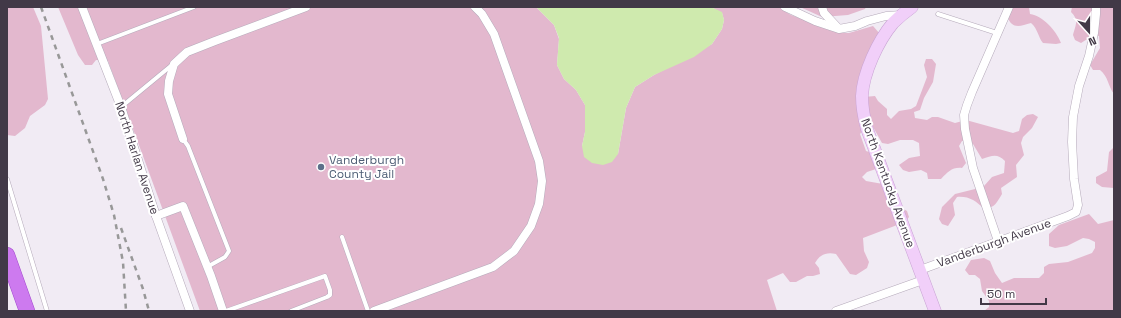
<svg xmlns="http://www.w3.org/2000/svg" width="1121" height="318" font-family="'Space Grotesk',sans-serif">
<rect width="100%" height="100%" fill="#f1ebf4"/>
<g fill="#e3b8ce">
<polygon points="7,7 33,7 41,26 48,99 45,105 30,116 25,128 15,136 7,135"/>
<path d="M 58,7 L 536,7 L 554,25 L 559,39 L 557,65 L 564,79 L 576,90 L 585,105 L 585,132 L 582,146 L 618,154 L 626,108 L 635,87 L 654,75 L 712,44 L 722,29 L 724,20 L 722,13 L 711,7 L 787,7 L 786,12 L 791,15 L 839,33 L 849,33 L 873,26 L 880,34 L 864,97 L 875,96 L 878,101 L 887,109 L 887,115 L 891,119 L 899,111 L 911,109 L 916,106 L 927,77 L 924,65 L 926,59 L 932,59 L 936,64 L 933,82 L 924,98 L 920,110 L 914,112 L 915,118 L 927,120 L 932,117 L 938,117 L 955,123 L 966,120 L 1013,133 L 1019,131 L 1022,119 L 1027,115 L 1033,114 L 1038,117 L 1032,128 L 1023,137 L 1021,143 L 1024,155 L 1016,165 L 1017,177 L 1001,188 L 1002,194 C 997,202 995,208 984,209 C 976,201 969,196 957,197 L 953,203 L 955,215 L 948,226 L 942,224 L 939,219 L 942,207 L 955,194 L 979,188 L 984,186 L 992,177 L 1004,173 L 1005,161 C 997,153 992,156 982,159 L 973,144 L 968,140 L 962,141 L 959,146 L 966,163 L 962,168 C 952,167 948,172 941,179 L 928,179 L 927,173 L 921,170 L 909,172 L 903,170 L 899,165 L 909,158 L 920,156 L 919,143 L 913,140 L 900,140 L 888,144 L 882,143 L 873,127 L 867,125 L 860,134 L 866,151 L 872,153 L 879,168 L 867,172 L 862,177 L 866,181 L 883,184 L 888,187 L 886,199 L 907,211 L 909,217 L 905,222 L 863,238 L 864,251 L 869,262 L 867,268 L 856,275 L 850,274 L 836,254 C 827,252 820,254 815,263 L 819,268 L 820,274 L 813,276 L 807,276 L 796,282 L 790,282 L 783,273 L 767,280 L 777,311 L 200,311 L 108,61 L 96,60 L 92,65 L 85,65 L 78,55 Z"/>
<polygon points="800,7 866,7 865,9 848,15 822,17"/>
<path d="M 1014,7 L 1029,7 L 1030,14 C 1043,16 1056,30 1061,43 L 1056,44 L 1043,43 C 1038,37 1038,29 1031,23 C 1020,26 1012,30 1007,16 Z"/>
<path d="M 1072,7 L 1114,7 L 1114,94 C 1108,86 1108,76 1100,70 L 1093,70 L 1090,65 L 1100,48 L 1099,36 L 1092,36 L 1081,43 L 1075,40 L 1073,35 C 1076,24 1079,20 1071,12 Z"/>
<polygon points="1114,147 1114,188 1102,187 1096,183 1096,177 1107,171 1109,152"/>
<polygon points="1089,214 1098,224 1114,220 1114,311 984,311 989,307 989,301 982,291 980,279 975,275 969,275 965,270 971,260 984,258 990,261 995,273 1002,283 1014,278 1039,278 1044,273 1044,267 1049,264 1068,262 1092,253 1095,248 1095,242 1089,239 1083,238 1067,246 1055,248 1049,246 1049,234 1059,225"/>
</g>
<polygon fill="#cfeaae" points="536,7 711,7 722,12 724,20 722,29 712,44 694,57 654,75 635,87 626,108 618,154 612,162 603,165 592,163 584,157 582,146 585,132 585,105 576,90 564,79 557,65 559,38 554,25"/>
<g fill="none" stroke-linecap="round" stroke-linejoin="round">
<defs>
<g id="lane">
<polyline points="938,14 997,33"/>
<polyline points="97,44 194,7"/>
<polyline points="121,107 172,65"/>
<polyline points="183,139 188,146 229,251 225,257 207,267"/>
<polyline points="7,179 47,311"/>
<polyline points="342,237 368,311"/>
<polyline points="226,311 325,276 330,290 330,295 327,297 291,311"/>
</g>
<g id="street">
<polyline points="82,7 121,107 156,216 190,311"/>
<polyline points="785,7 815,21 839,29 855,26 867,21 886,16 902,15"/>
<polyline points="822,7 824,13 838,28"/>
<polyline points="183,139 168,94 169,81 174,64 187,52 215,41 306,7"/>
<polyline points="156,216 183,206 211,276 223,311"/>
<polyline points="998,241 973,168 965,129 964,115 967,105 972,92 1009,7"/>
<polyline points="920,270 1068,216 1076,212 1078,205 1074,179 1072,142 1073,117 1079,86 1089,56 1094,33 1096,14 1096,7"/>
<polyline points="374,311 493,267 514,251 531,226 539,204 542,181 539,161 494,34 482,14 475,7"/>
<polyline points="836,311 923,280"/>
</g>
<path id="secondary" d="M 912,7 C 905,12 899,17 893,23 C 878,41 863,73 862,96 C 862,107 864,118 867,129 L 935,311"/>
<polyline id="highway" points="7,255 27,311"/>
</defs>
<use href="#lane" stroke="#b6abbb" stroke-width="5"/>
<use href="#street" stroke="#b6abbb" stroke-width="9"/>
<use href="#secondary" stroke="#c9a4d4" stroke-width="13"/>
<use href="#highway" stroke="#a34ace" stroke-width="16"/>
<use href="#lane" stroke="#fff" stroke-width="4"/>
<use href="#street" stroke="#fff" stroke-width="8"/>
<use href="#secondary" stroke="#f1cff9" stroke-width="12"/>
<use href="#highway" stroke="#cd7aef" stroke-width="15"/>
<g stroke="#989898" stroke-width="2.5" stroke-dasharray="5 5" stroke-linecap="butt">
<polyline points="41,7 103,179 114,215 123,262 126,311"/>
<polyline points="121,228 143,289 149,311"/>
</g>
</g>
<circle fill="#5c6f8a" stroke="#fff" stroke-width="1.5" cx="321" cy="167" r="4"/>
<g text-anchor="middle" stroke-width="4" stroke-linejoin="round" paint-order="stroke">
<g font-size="12" fill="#423947" stroke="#fff">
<text transform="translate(137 158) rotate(72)" y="4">North Harlan Avenue</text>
<text transform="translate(888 183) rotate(70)" y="4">North Kentucky Avenue</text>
<text transform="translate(994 243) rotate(-20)" y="4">Vanderburgh Avenue</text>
</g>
<g font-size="12" fill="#4e5e75" stroke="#fff" text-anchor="start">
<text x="329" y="164">Vanderburgh<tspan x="329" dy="14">County Jail</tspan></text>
</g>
</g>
<rect width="1121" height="318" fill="none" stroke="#423947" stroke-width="16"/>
<g transform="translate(1089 32) rotate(159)" stroke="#ffffff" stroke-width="3" paint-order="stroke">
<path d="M0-3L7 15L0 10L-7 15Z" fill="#423947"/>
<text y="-6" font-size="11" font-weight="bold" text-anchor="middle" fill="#423947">N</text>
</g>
<path d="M981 298v6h65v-6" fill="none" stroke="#423947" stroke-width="2"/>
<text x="987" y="298" font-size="12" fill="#423947" stroke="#ffffff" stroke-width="3" paint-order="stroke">50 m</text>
</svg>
